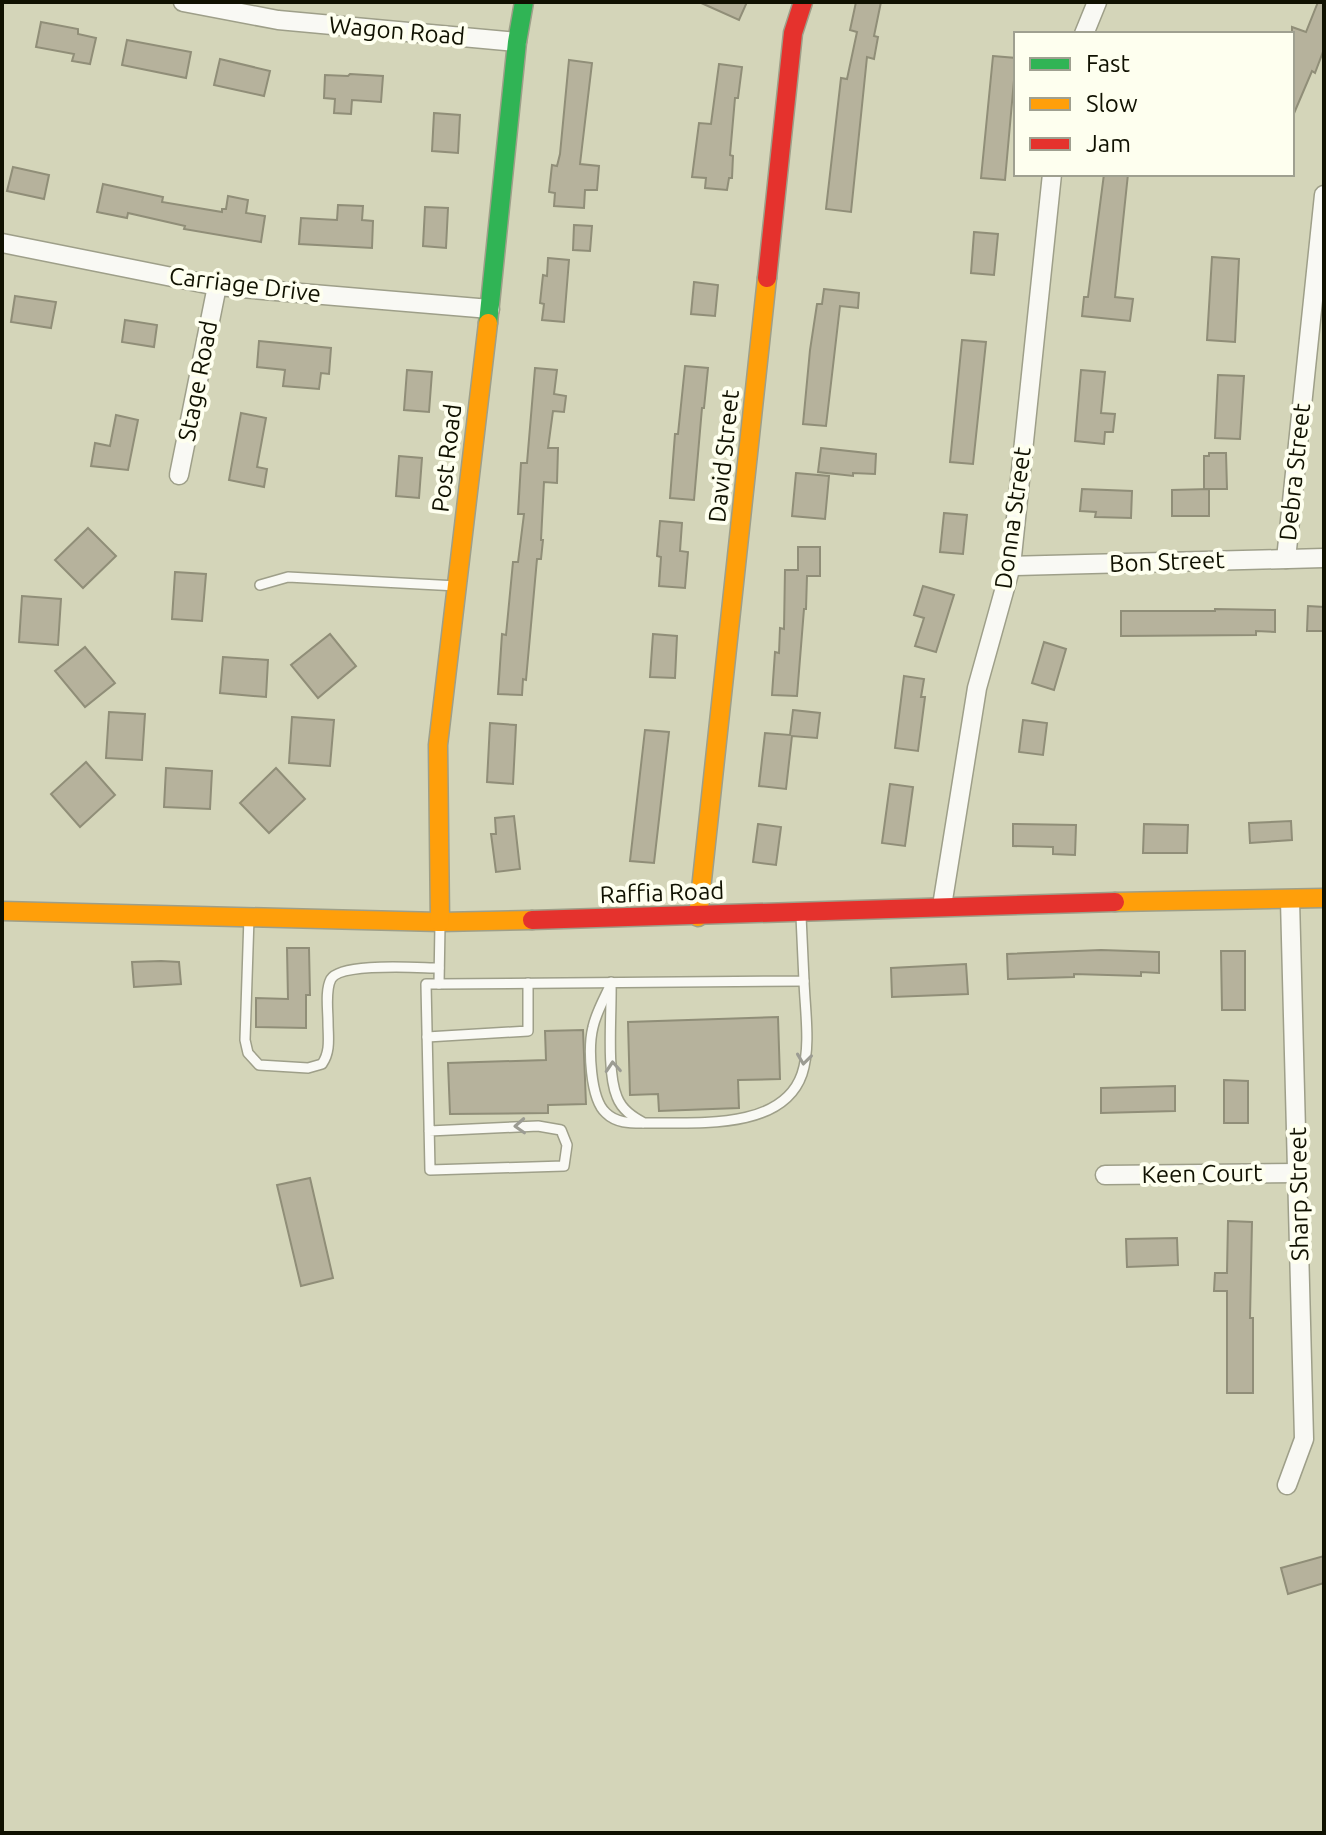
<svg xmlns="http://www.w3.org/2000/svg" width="1326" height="1835" font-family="Ubuntu,sans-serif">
<rect width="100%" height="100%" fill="#d4d5b9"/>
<g fill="#b6b29c" stroke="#908e78" stroke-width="2">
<polygon points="699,2 747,2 739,20"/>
<polygon points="856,2 881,2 874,36 878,37 874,59 867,57 851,212 826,209 841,78 847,79 857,32 850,30"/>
<polygon points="1318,2 1324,2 1324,49 1315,73 1312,71 1292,118 1292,27 1306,32"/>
<polygon points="41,22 78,29 78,34 96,38 90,64 72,61 74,54 36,47"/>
<polygon points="127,40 191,52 186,78 122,65"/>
<polygon points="993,56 1016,58 1005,180 981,178"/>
<polygon points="220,59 270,71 264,96 214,85"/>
<polygon points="569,60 592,63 580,164 599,166 597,190 585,190 584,208 554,206 555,193 549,192 552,165 557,166 560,154"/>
<polygon points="719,64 742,67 738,98 735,98 730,155 733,156 732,178 729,178 727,190 705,188 706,178 692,177 699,123 711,124"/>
<polygon points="350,74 383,76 381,102 352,100 351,114 334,113 335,99 324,98 325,75 348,76"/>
<polygon points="434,113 460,115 458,153 432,151"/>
<polygon points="13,167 49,175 44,199 7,191"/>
<polygon points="1104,174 1128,174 1115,297 1133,299 1130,321 1082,316 1084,297 1088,297"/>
<polygon points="103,184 163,197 162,202 222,212 222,209 226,209 228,196 248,200 246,213 265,216 261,242 184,229 185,226 128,213 127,218 97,212"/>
<polygon points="338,205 363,206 362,220 373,221 372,248 299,244 301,218 337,220"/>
<polygon points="425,207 448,208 446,248 423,246"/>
<polygon points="574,225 592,226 590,251 573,250"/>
<polygon points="974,232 998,234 994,275 971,273"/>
<polygon points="1212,257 1239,259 1235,342 1207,340"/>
<polygon points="548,258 569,260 564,322 542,320 544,304 540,303 543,275 547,276"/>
<polygon points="694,282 718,285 715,316 691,314"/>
<polygon points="824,289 859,293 858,308 840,306 826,426 803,424 810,350 817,304 822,304"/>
<polygon points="15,296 56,302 51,328 11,322"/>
<polygon points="125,320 157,325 154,347 122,342"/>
<polygon points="962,340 986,342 973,464 950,462"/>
<polygon points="259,341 331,348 329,374 321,373 319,389 283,386 285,370 257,367"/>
<polygon points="685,366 708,368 704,408 702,408 694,500 670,498 675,434 678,434"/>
<polygon points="535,368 557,370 554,394 566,396 564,412 553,411 548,448 558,448 557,483 544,482 541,540 543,540 541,559 537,559 526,680 523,679 522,695 498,694 502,634 506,635 513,562 518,562 524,514 518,514 521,463 527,463"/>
<polygon points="407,370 432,372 429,412 404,410"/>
<polygon points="1081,370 1105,372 1101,413 1115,414 1113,432 1105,432 1104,444 1075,441"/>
<polygon points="1218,375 1244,376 1240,439 1215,438"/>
<polygon points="241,413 266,418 257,467 267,469 264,487 229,480"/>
<polygon points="116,415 138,420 128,470 91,466 95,443 110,446"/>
<polygon points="821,448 876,454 875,474 853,473 853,476 818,472"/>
<polygon points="1209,453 1226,453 1227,489 1204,489 1204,456 1209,456"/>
<polygon points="399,456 422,458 419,498 396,496"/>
<polygon points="796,473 829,476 825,519 792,516"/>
<polygon points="1082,489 1132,491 1131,518 1095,517 1096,512 1080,511"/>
<polygon points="1209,489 1209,516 1172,516 1172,490"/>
<polygon points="944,513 967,515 963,554 940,552"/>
<polygon points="660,521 682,523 680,551 688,552 685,588 659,586 661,557 657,556"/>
<polygon points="88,528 116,556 83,588 55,560"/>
<polygon points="798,547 820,547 820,576 807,576 806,609 804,609 797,696 772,695 775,652 779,653 780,628 784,629 785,570 798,570"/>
<polygon points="175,572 206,574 202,621 172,619"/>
<polygon points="923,586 954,595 936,652 915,646 924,618 914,615"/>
<polygon points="22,596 61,599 58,645 19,642"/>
<polygon points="1308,606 1324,607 1324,631 1307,631"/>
<polygon points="1215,609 1275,610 1275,632 1256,631 1256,635 1121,636 1121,611 1215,611"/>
<polygon points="330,634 356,666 318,698 291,665"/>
<polygon points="653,634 677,636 675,678 650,677"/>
<polygon points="1044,642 1066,649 1054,690 1032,683"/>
<polygon points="85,647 115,683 85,707 55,671"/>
<polygon points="223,657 268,660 266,697 220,693"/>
<polygon points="904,676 924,679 921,697 925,697 918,751 895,748"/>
<polygon points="793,710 820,713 817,738 792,736 786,789 759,786 765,733 790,735"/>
<polygon points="109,712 145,714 142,760 106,758"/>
<polygon points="292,717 334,720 330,766 289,763"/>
<polygon points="1023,720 1047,723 1043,755 1019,752"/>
<polygon points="490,723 516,725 513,784 487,782"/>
<polygon points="645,730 669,732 654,863 630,861"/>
<polygon points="86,762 115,795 80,827 51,794"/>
<polygon points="166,768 212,771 210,809 164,807"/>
<polygon points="276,768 305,799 269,833 240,803"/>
<polygon points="890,784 913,787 905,846 882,843"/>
<polygon points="514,816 520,869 496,872 491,834 496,834 495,818"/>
<polygon points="1291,821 1292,840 1250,843 1249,823"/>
<polygon points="758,824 781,827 776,865 753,862"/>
<polygon points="1013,824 1076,825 1075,855 1053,854 1053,847 1013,846"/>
<polygon points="1144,824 1188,825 1187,853 1143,853"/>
<polygon points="287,948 309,948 310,995 306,995 306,1028 256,1027 256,998 288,999"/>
<polygon points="1101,950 1159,952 1159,973 1141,972 1141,976 1074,974 1074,977 1008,979 1007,954"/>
<polygon points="1221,951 1245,951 1245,1010 1222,1010"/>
<polygon points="161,961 179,962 181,984 134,987 132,962"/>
<polygon points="966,964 968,994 892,997 891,968"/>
<polygon points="778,1017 780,1079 738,1080 739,1108 659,1111 658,1094 630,1095 628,1022"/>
<polygon points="583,1030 586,1104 548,1105 548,1113 450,1114 448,1063 546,1060 545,1031"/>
<polygon points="1224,1080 1248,1081 1248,1123 1224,1123"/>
<polygon points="1175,1086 1175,1111 1101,1113 1101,1088"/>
<polygon points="310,1178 333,1278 301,1286 277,1185"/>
<polygon points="1228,1221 1252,1222 1250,1318 1253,1318 1253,1393 1227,1393 1227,1291 1214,1291 1215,1273 1227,1273"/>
<polygon points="1177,1238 1178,1265 1127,1267 1126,1239"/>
<polygon points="1324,1556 1324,1583 1288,1594 1281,1568"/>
</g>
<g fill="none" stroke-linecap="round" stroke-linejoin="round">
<defs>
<g id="lane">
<polyline points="260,585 288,577 457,586"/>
<path d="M 249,917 L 245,1040 L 248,1053 L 259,1065 L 308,1068 L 322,1064 C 331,1051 328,1037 328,1022 C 328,1010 325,990 331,979 C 341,962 419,968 439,968"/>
<polyline points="440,924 439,984 804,981 801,916"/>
<path d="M 611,982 C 612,1013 606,1071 617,1097 C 622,1110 633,1117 644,1123 C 692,1122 782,1132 802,1074 C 811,1047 805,1010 804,981"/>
<path d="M 610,986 C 604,999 596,1013 593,1027 C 588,1047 590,1099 606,1113 C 616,1123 630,1123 642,1123"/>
<polyline points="427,1037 528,1031 528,983"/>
<polyline points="429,1131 538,1126 561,1130 567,1145 564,1166 430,1170 426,984 439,984"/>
</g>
<g id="street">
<polyline points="183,2 278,20 517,42"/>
<polyline points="1084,34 1097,2"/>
<polyline points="2,243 217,286 490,309"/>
<polyline points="179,475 217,286"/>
<polyline points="1286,559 1324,195"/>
<polyline points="1011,566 1324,558"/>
<polyline points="942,906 977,688 1011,566 1052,174"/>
<polyline points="1105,1175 1299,1173"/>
<polyline points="1287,1485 1304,1439 1290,900"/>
</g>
<polyline id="fast" points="488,323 517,42 524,2"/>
<g id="slow">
<polyline points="1115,902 1324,898"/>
<polyline points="2,911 440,922 532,920"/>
<polyline points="698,917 767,278"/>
<polyline points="440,922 438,745 488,323"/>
</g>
<g id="jam">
<polyline points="767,278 793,33 803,2"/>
<polyline points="532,920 1115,902"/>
</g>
</defs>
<use href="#lane" stroke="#9e9f89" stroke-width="12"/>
<use href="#street" stroke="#9e9f89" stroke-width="21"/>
<use href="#fast" stroke="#9e9f89" stroke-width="21"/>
<use href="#slow" stroke="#9e9f89" stroke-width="21"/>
<use href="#jam" stroke="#9e9f89" stroke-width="21"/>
<use href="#lane" stroke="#f9f9f4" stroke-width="9"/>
<use href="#street" stroke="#f9f9f4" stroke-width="18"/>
<use href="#fast" stroke="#30b455" stroke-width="18"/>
<use href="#slow" stroke="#ff9f0a" stroke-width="18"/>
<use href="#jam" stroke="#e5322d" stroke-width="18"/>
</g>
<defs><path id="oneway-chevron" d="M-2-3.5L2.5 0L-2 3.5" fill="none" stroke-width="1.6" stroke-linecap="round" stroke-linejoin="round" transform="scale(2)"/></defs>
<g stroke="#9c9c93">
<use href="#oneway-chevron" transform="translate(804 1059) rotate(97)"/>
<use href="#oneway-chevron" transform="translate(613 1067) rotate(-94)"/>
<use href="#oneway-chevron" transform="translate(520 1126) rotate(177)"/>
</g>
<g text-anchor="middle" stroke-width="8" stroke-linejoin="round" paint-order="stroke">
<g font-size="24" fill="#101101" stroke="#feffef">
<text transform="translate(397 31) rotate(5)" y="8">Wagon Road</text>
<text transform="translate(245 285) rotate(7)" y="8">Carriage Drive</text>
<text transform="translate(198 381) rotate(-79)" y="8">Stage Road</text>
<text transform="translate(724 456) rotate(-84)" y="8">David Street</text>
<text transform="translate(447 458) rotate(-83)" y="8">Post Road</text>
<text transform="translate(1295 472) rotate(-84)" y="8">Debra Street</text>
<text transform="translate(1013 518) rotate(-82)" y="8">Donna Street</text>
<text transform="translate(1167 562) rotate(-2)" y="8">Bon Street</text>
<text transform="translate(662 893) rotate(-2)" y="8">Raffia Road</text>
<text transform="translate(1202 1174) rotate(-1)" y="8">Keen Court</text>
<text transform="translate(1299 1194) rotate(-91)" y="8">Sharp Street</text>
</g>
</g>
<rect width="1326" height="1835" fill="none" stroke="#101101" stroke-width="8"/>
<rect x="1014" y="32" width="280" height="144" fill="#feffef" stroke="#9fa090" stroke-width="2"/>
<rect x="1030" y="58" width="40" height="12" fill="#30b455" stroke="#9fa090" stroke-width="2"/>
<text x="1086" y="72" font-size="24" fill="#101101">Fast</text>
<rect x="1030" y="98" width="40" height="12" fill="#ff9f0a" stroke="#9fa090" stroke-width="2"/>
<text x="1086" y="112" font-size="24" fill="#101101">Slow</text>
<rect x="1030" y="138" width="40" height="12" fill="#e5322d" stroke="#9fa090" stroke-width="2"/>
<text x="1086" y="152" font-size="24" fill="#101101">Jam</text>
</svg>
